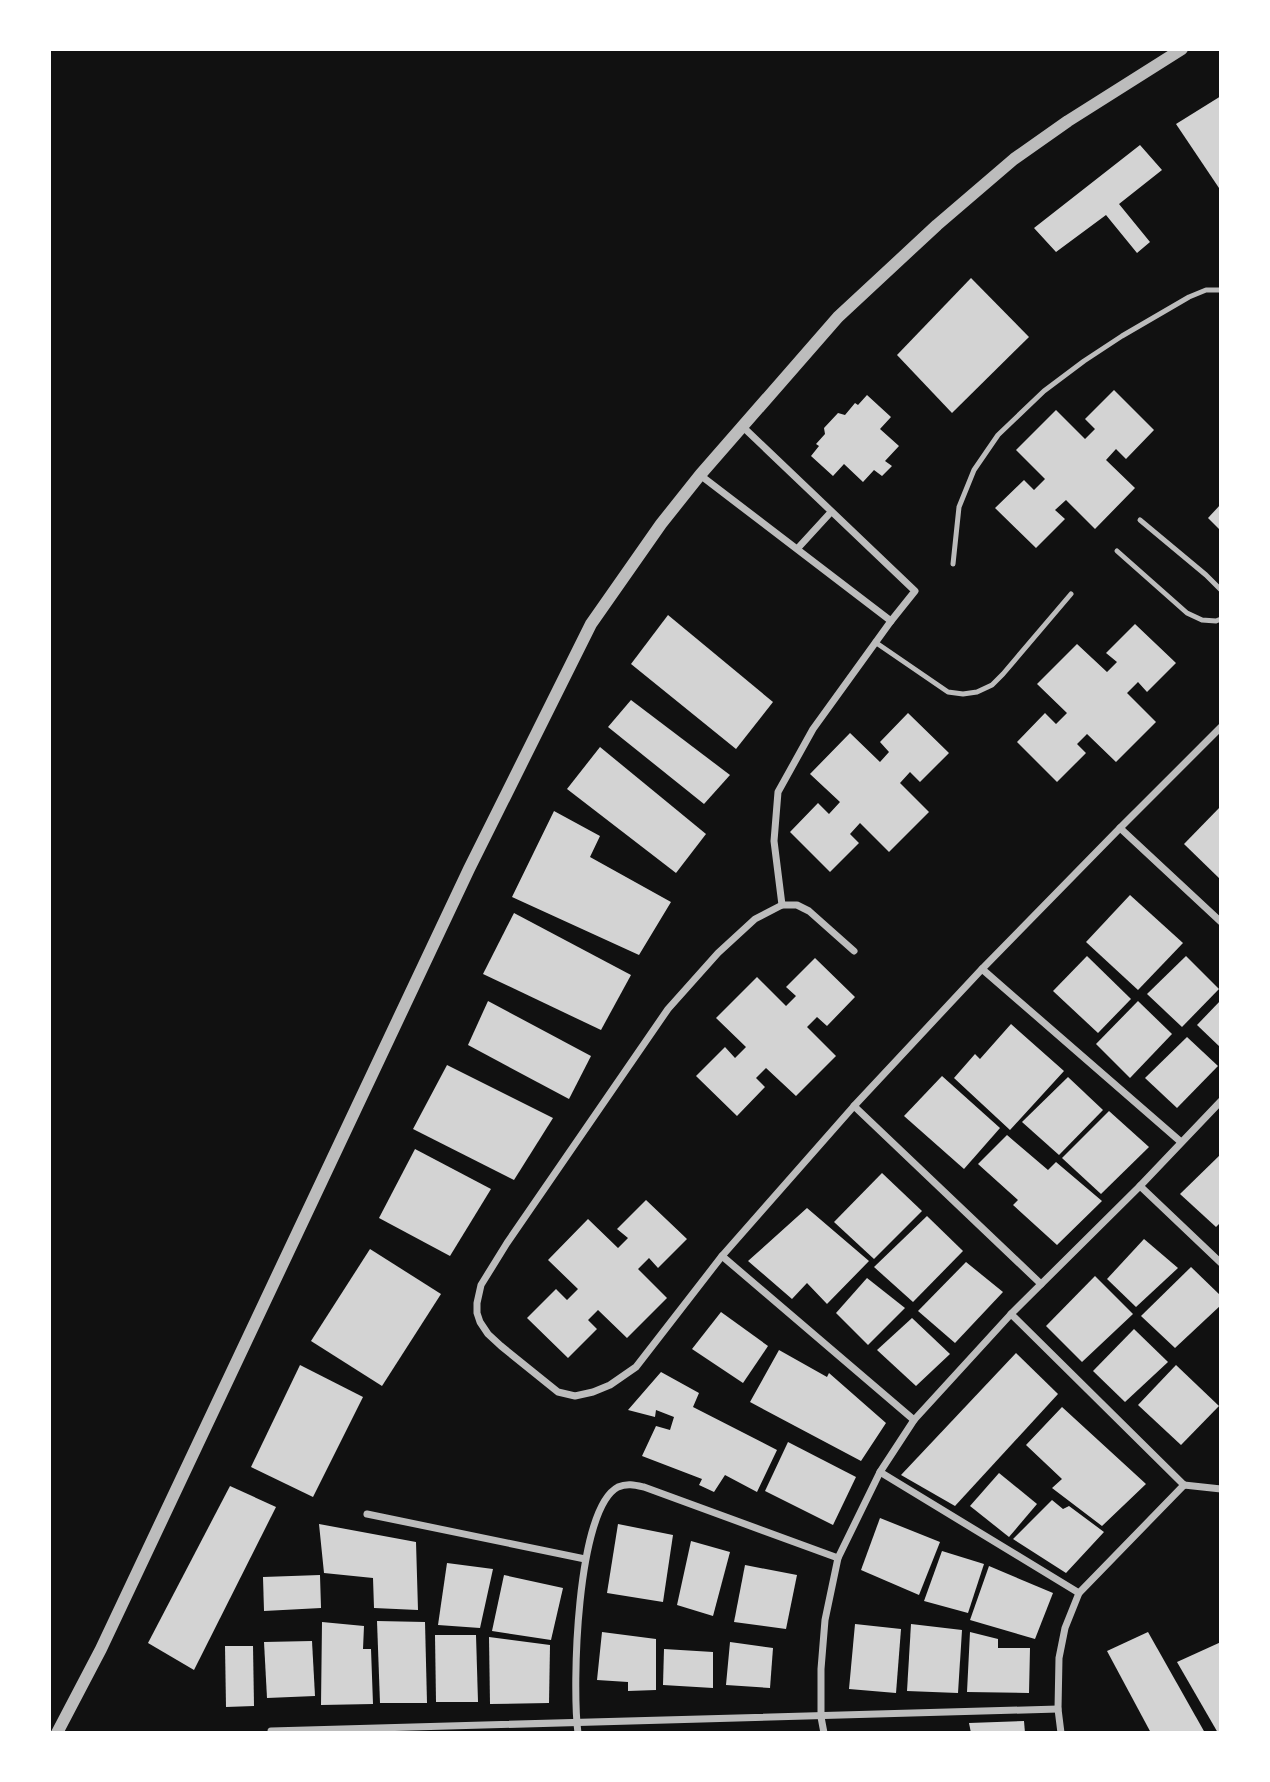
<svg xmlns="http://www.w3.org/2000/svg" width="1270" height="1782" font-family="'Nunito Sans',sans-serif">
<rect width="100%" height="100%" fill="#111"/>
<g fill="#d3d3d3">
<polygon points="1221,96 1221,191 1176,124"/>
<polygon points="1140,145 1162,170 1119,204 1150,242 1137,253 1106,215 1056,252 1034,228"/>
<polygon points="971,278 1029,337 952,413 897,355"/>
<polygon points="1114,390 1154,430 1126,459 1116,449 1106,460 1135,488 1095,529 1066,500 1055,510 1065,519 1036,548 995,508 1024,480 1034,490 1045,479 1016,450 1056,410 1085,439 1095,429 1085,419"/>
<polygon points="867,395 891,417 880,429 899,446 885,461 892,466 882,476 874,470 863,482 844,464 833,476 811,456 819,446 816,444 825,434 824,428 838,413 845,415 855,403 858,405"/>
<polygon points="1221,504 1221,531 1208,518"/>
<polygon points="668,615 773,702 736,749 631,664"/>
<polygon points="1135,624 1176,663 1147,692 1138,682 1127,693 1156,722 1116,762 1087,734 1077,744 1086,753 1057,782 1017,742 1045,713 1056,724 1067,713 1037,684 1077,644 1107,672 1117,662 1106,653"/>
<polygon points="631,700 730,775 704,804 608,727"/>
<polygon points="908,713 949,753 920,782 910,772 900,783 929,812 889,852 860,823 850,834 859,843 830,872 790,832 818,803 829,814 840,802 810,774 850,733 880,762 889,752 880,742"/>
<polygon points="600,747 706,834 676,873 567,789"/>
<polygon points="1221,806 1221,880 1184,844"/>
<polygon points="554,811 600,836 590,857 671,902 639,955 512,897"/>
<polygon points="1130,895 1183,943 1138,990 1086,942"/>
<polygon points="514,913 631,975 601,1030 483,974"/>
<polygon points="1087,956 1131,999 1098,1033 1053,991"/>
<polygon points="1186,956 1219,989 1182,1027 1147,994"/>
<polygon points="815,958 855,997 827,1026 817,1017 807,1027 836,1056 796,1096 766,1068 756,1078 765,1087 737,1116 696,1076 725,1047 735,1058 746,1047 716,1018 757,977 786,1006 796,996 786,987"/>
<polygon points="1221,1000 1221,1048 1197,1025"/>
<polygon points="488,1001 591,1056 569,1099 468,1045"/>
<polygon points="1138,1001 1172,1034 1130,1078 1096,1044"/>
<polygon points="1011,1024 1064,1071 1010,1130 954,1078 975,1054 980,1059"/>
<polygon points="1187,1037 1218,1066 1177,1108 1145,1078"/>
<polygon points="447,1065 553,1118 514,1180 413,1129"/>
<polygon points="942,1076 1000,1128 964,1169 904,1116"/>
<polygon points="1068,1077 1103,1110 1059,1155 1022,1122"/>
<polygon points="1109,1111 1149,1147 1101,1194 1062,1158"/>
<polygon points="1007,1135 1048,1170 1056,1162 1102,1201 1057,1245 1013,1205 1018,1200 978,1164"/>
<polygon points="415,1149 491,1189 450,1256 379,1218"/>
<polygon points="1221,1154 1221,1222 1216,1227 1180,1194"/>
<polygon points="882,1173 922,1211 874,1259 834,1222"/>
<polygon points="646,1200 687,1239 658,1268 649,1258 638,1269 667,1298 627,1338 598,1310 588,1320 597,1329 568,1358 527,1318 556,1289 567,1300 578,1289 548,1260 588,1219 618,1248 628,1238 617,1229"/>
<polygon points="807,1208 869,1261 827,1304 807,1283 792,1299 748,1261"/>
<polygon points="927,1216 963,1251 913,1302 874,1267"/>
<polygon points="1144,1239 1178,1268 1136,1307 1107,1279"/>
<polygon points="370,1249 441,1294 382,1386 311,1341"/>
<polygon points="966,1262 1003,1292 955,1343 918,1311"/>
<polygon points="1191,1267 1221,1296 1221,1305 1175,1348 1141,1316"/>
<polygon points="1095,1276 1133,1314 1082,1362 1046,1326"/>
<polygon points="867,1278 905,1308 868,1345 836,1313"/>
<polygon points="721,1312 768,1346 743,1383 692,1349"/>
<polygon points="912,1318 950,1354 916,1386 877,1350"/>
<polygon points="1134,1329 1168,1362 1125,1402 1093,1371"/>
<polygon points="779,1350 827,1377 829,1373 886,1423 861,1461 750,1402"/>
<polygon points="1016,1353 1058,1394 955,1506 901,1475"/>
<polygon points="300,1365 363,1397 313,1497 251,1467"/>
<polygon points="1176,1365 1219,1406 1181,1445 1138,1405"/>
<polygon points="661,1372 699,1393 693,1407 777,1450 757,1492 725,1475 714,1492 699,1485 702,1479 642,1456 656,1426 670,1430 674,1417 656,1410 655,1417 628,1410"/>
<polygon points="1062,1407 1146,1484 1102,1526 1052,1488 1062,1479 1026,1445"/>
<polygon points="788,1442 856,1477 833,1525 765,1491"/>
<polygon points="999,1473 1037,1504 1009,1537 970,1506"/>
<polygon points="230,1486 276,1507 194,1670 148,1643"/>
<polygon points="1052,1500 1063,1509 1069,1506 1104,1532 1066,1573 1013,1539"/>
<polygon points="880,1518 940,1542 919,1595 861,1570"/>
<polygon points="319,1524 416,1542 418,1610 374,1608 373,1578 324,1573"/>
<polygon points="618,1524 673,1535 663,1602 607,1593"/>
<polygon points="691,1541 730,1552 713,1616 677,1605"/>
<polygon points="942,1551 984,1564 968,1613 924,1601"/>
<polygon points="447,1563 493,1569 480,1628 438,1625"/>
<polygon points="745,1565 797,1575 786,1629 734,1622"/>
<polygon points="989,1566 1053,1593 1035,1639 970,1620"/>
<polygon points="320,1575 321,1608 264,1611 263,1577"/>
<polygon points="504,1575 563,1588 551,1640 492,1631"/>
<polygon points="377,1621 425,1622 427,1703 380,1703"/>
<polygon points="322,1622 364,1626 363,1649 371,1649 373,1704 321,1705"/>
<polygon points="855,1624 901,1629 896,1693 849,1689"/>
<polygon points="911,1624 962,1630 958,1693 907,1691"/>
<polygon points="602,1632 656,1639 656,1690 628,1691 628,1682 597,1680"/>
<polygon points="970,1632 998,1639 998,1648 1030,1648 1029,1693 967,1692"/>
<polygon points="1148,1632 1205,1733 1151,1733 1107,1651"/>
<polygon points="435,1635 476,1635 478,1702 436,1702"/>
<polygon points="489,1637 550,1645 549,1703 490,1704"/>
<polygon points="312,1641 315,1696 267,1698 264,1642"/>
<polygon points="730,1642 773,1648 770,1688 726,1685"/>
<polygon points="1221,1642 1221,1733 1218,1733 1177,1662"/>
<polygon points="225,1646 253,1646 254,1706 226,1707"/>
<polygon points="664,1649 713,1652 713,1688 663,1685"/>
<polygon points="1024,1721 1025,1733 971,1733 969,1723"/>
</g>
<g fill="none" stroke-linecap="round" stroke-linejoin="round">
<g stroke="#bcbcbc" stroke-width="5">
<polyline points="1140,520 1206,575 1221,590"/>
<polyline points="1117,551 1187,613 1202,620 1216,621 1221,619"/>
<polyline points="953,564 959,507 974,470 998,435 1044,391 1084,361 1122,336 1189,297 1206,290 1221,290"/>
<polyline points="875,642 948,692 963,694 977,692 992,685 1003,674 1071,594"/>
</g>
<g stroke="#bcbcbc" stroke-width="7">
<polyline points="742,426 915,591 891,621 813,729 778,792 774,841 782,905"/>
<polyline points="700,475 891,621"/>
<polyline points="798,548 831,512"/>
<polyline points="1120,828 1221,922"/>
<polyline points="854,951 809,911 797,905 782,905 755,919 718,953 668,1009 507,1243 481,1285 477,1303 477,1313 480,1322 488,1334 501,1346 558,1392 575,1396 593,1392 610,1385 636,1367 722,1256 854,1106 982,969 1120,828 1221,727"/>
<polyline points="982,969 1181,1142"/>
<polyline points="854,1106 1041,1284"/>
<polyline points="1140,1186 1221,1263"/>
<polyline points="722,1256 914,1420"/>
<polyline points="1011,1314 1184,1485"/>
<polyline points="880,1472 1079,1593"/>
<polyline points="1184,1485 1221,1489"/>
<polyline points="367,1514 585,1559"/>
<polyline points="271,1731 1058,1709"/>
<path d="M 578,1733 C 572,1689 576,1509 618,1487 C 627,1483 635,1485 644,1487 L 838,1558"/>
<polyline points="824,1733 821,1717 821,1669 825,1620 838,1558 880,1472 914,1420 1011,1314 1140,1186 1221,1101"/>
<polyline points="1061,1733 1058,1709 1059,1658 1065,1628 1079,1593 1184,1485"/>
</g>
<polyline stroke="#bcbcbc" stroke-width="12" points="57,1733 101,1649 469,869 591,624 661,524 700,475 838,317 937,225 1014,159 1068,121 1182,49"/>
</g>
<rect width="1270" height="1782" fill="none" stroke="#ffffff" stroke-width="102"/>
</svg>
